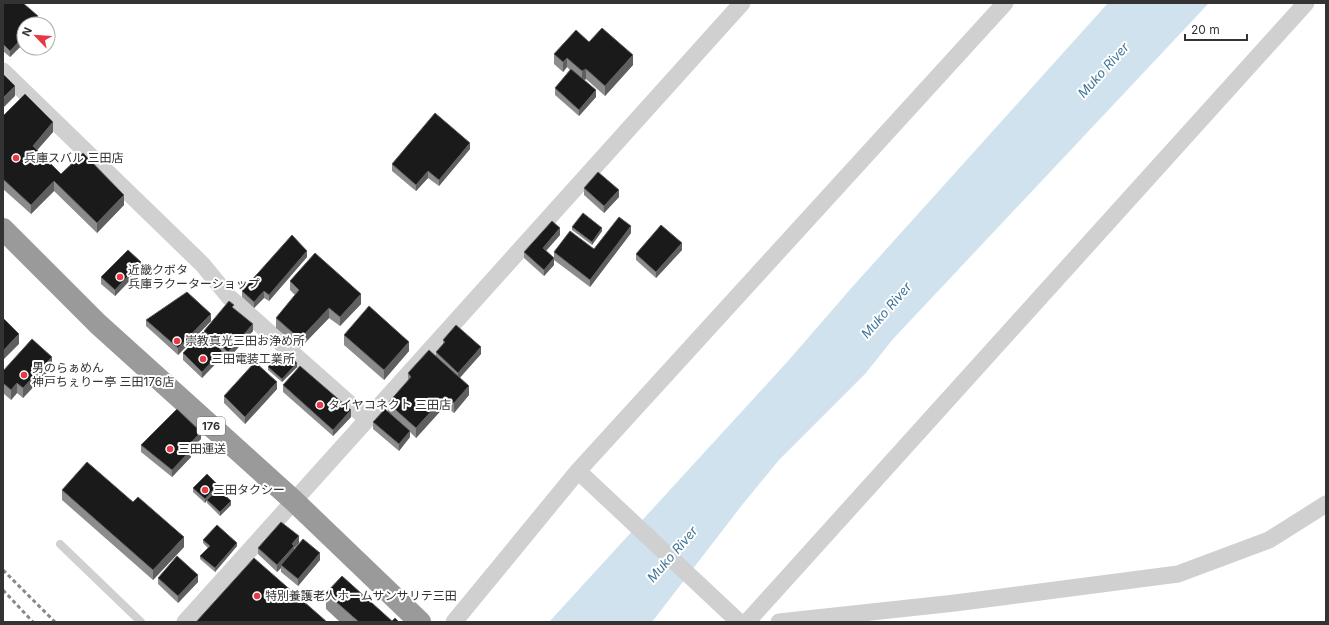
<svg xmlns="http://www.w3.org/2000/svg" width="1329" height="625" font-family="Inter,'Noto Sans JP',sans-serif">
<rect width="100%" height="100%" fill="#fff"/>
<polygon fill="#cfe2ee" points="1108,3 1209,3 893,339 865,374 779,460 742,505 652,622 549,622 788,361 854,285"/>
<g fill="none" stroke-linecap="round" stroke-linejoin="round">
<polyline stroke="#d0d0d0" stroke-width="8" points="60,544 141,622"/>
<g stroke="#d0d0d0" stroke-width="17">
<polyline points="3,71 203,265 229,297 367,419"/>
<polyline points="578,471 739,622"/>
<polyline points="185,622 742,3"/>
<polyline points="454,622 578,471 1005,3"/>
<polyline points="747,622 1306,3"/>
<polyline points="779,622 955,603 1178,574 1269,540 1326,504"/>
</g>
<polyline stroke="#9a9a9a" stroke-width="22" points="3,229 98,324 294,501 420,622"/>
<g stroke="#888" stroke-width="3" stroke-dasharray="4 3" stroke-linecap="butt">
<polyline points="3,570 55,622"/>
<polyline points="3,590 33,622"/>
</g>
</g>
<g fill="#8c8c8c">
<polygon points="3,3 38,23 37,24 24,24 24,43 10,57 3,51"/>
<polygon points="589,42 633,65 605,96 586,79 584,80 596,97 579,116 555,95 555,88 570,70 567,67 563,72 554,64 554,54"/>
<polygon points="3,116 53,132 37,150 61,174 124,205 97,233 54,191 31,214 3,189"/>
<polygon points="470,149 439,186 428,178 416,191 392,171 392,164"/>
<polygon points="584,188 619,197 604,213 584,195"/>
<polygon points="572,227 602,231 592,245 572,230"/>
<polygon points="631,233 590,287 554,260 554,265 544,276 524,258 524,252 560,235 546,251 554,258 554,252 594,249"/>
<polygon points="682,250 656,278 636,260 636,254"/>
<polygon points="307,257 269,301 264,298 254,308 242,297 242,291"/>
<polygon points="141,269 115,296 101,284 101,277"/>
<polygon points="290,281 361,304 340,326 329,318 300,348 276,328 276,318 295,295 290,290"/>
<polygon points="234,309 253,331 228,359 222,354 222,357 202,378 183,360 183,353 204,334 204,331"/>
<polygon points="146,320 211,321 178,355 146,326"/>
<polygon points="344,335 409,351 384,380 344,345"/>
<polygon points="443,340 481,354 460,377 469,395 454,413 445,406 416,438 410,432 410,437 399,451 373,429 373,422 388,412 388,403 408,381 408,373 436,356 436,352 443,345"/>
<polygon points="52,367 23,398 17,393 11,400 3,393 3,371"/>
<polygon points="268,367 297,367 282,382 268,370"/>
<polygon points="283,385 351,417 333,436 283,392"/>
<polygon points="277,389 245,424 224,403 224,396"/>
<polygon points="201,439 190,449 191,457 172,477 141,452 141,445"/>
<polygon points="193,488 218,488 215,492 231,505 220,516 207,503 207,500 205,503 193,492"/>
<polygon points="62,490 184,547 153,580 62,500"/>
<polygon points="203,540 237,546 215,572 200,559 200,556 208,548 203,543"/>
<polygon points="299,543 294,548 294,549 320,560 298,586 281,572 281,568 277,572 258,554 258,548"/>
<polygon points="158,578 198,582 178,603 158,584"/>
<polygon points="326,593 392,621 399,622 340,622 326,609"/>
</g>
<g fill="#5f5f5f">
<polygon points="38,16 38,23 37,24 30,24"/>
<polygon points="24,36 24,43 10,57 10,51"/>
<polygon points="633,55 633,65 605,96 605,86"/>
<polygon points="567,58 567,67 563,72 563,62"/>
<polygon points="586,69 586,79 582,81 582,71"/>
<polygon points="15,86 15,96 3,108 3,98"/>
<polygon points="596,90 596,97 579,116 579,110"/>
<polygon points="53,122 53,132 33,155 33,146"/>
<polygon points="470,143 470,149 439,186 439,180"/>
<polygon points="428,171 428,178 416,191 416,185"/>
<polygon points="54,181 54,191 31,214 31,205"/>
<polygon points="619,190 619,197 604,213 604,206"/>
<polygon points="124,195 124,205 97,233 97,223"/>
<polygon points="631,226 631,233 590,287 590,280"/>
<polygon points="560,228 560,235 543,254 543,248"/>
<polygon points="602,228 602,231 592,245 592,242"/>
<polygon points="682,243 682,250 656,278 656,272"/>
<polygon points="307,251 307,257 269,301 269,295"/>
<polygon points="554,258 554,265 544,276 544,270"/>
<polygon points="141,262 141,269 115,296 115,290"/>
<polygon points="264,291 264,298 254,308 254,302"/>
<polygon points="361,294 361,304 340,326 340,317"/>
<polygon points="329,308 329,318 300,348 300,339"/>
<polygon points="211,314 211,321 178,355 178,348"/>
<polygon points="253,324 253,331 228,359 228,352"/>
<polygon points="19,334 19,344 3,360 3,351"/>
<polygon points="409,342 409,351 384,380 384,370"/>
<polygon points="481,347 481,354 458,380 458,373"/>
<polygon points="222,351 222,357 202,378 202,372"/>
<polygon points="52,357 52,367 23,398 23,388"/>
<polygon points="297,363 297,367 282,382 282,379"/>
<polygon points="277,382 277,389 245,424 245,417"/>
<polygon points="17,383 17,393 11,400 11,390"/>
<polygon points="469,386 469,395 454,413 454,403"/>
<polygon points="445,396 445,406 416,438 416,428"/>
<polygon points="351,410 351,417 333,436 333,430"/>
<polygon points="410,431 410,437 399,451 399,444"/>
<polygon points="201,432 201,439 188,452 188,446"/>
<polygon points="191,450 191,457 172,477 172,470"/>
<polygon points="218,485 218,488 205,503 205,499"/>
<polygon points="231,501 231,505 220,516 220,512"/>
<polygon points="299,536 299,543 294,548 294,553 281,565 281,568 277,572 277,565 292,544"/>
<polygon points="184,537 184,547 153,580 153,570"/>
<polygon points="237,543 237,546 215,572 215,568"/>
<polygon points="320,553 320,560 298,586 298,579"/>
<polygon points="198,575 198,582 178,603 178,596"/>
</g>
<g fill="#1a1a1a" stroke="#5f5f5f">
<polygon points="3,3 23,3 38,16 30,24 24,24 24,36 10,51 3,44"/>
<polygon points="602,28 633,55 605,86 586,69 582,71 567,58 563,62 554,54 576,30 589,42"/>
<polygon points="571,69 596,90 579,110 555,88"/>
<polygon points="3,74 15,86 3,98"/>
<polygon points="25,94 53,122 33,146 61,174 83,153 124,195 97,223 54,181 31,205 3,179 3,116"/>
<polygon points="435,113 470,143 439,180 428,171 416,185 392,164"/>
<polygon points="598,172 619,190 604,206 584,188"/>
<polygon points="583,213 602,228 592,242 572,227"/>
<polygon points="619,217 631,226 590,280 554,252 570,231 594,249"/>
<polygon points="552,221 560,228 543,248 554,258 544,270 524,252"/>
<polygon points="661,225 682,243 656,272 636,254"/>
<polygon points="292,235 307,251 269,295 264,291 254,302 242,291"/>
<polygon points="128,250 141,262 115,290 101,277"/>
<polygon points="315,253 361,294 340,317 329,308 300,339 276,318 299,290 290,281"/>
<polygon points="187,292 211,314 178,348 146,320"/>
<polygon points="229,301 234,305 232,307 253,324 228,352 204,331"/>
<polygon points="369,306 409,342 384,370 344,335"/>
<polygon points="3,318 19,334 3,351"/>
<polygon points="456,325 481,347 458,373 436,352 445,342 443,340"/>
<polygon points="203,332 222,351 202,372 183,353"/>
<polygon points="32,339 52,357 23,388 17,383 11,390 3,383 3,371"/>
<polygon points="429,350 469,386 454,403 445,396 416,428 388,403 411,377 408,373"/>
<polygon points="283,351 297,363 282,379 268,367"/>
<polygon points="255,362 277,382 245,417 224,396"/>
<polygon points="300,366 351,410 333,430 283,385"/>
<polygon points="177,409 201,432 188,446 191,450 172,470 141,445"/>
<polygon points="385,409 410,431 399,444 373,422"/>
<polygon points="87,462 133,502 138,497 184,537 153,570 62,490"/>
<polygon points="207,474 218,485 205,499 193,488"/>
<polygon points="218,489 231,501 220,512 207,500"/>
<polygon points="281,522 299,536 292,544 294,546 277,565 258,548"/>
<polygon points="217,525 237,543 215,568 200,556 210,546 203,540"/>
<polygon points="303,539 320,553 298,579 281,565"/>
<polygon points="177,556 198,575 178,596 158,578"/>
<polygon points="254,558 327,622 196,622"/>
<polygon points="342,576 392,621 395,618 399,622 359,622 326,593"/>
</g>
<g fill="#e63946" stroke="#fff" stroke-width="1.5">
<circle cx="16" cy="158" r="4"/>
<circle cx="120" cy="277" r="4"/>
<circle cx="177" cy="341" r="4"/>
<circle cx="203" cy="359" r="4"/>
<circle cx="24" cy="375" r="4"/>
<circle cx="320" cy="405" r="4"/>
<circle cx="170" cy="449" r="4"/>
<circle cx="205" cy="490" r="4"/>
<circle cx="257" cy="596" r="4"/>
</g>
<g text-anchor="middle" stroke-width="4" stroke-linejoin="round" paint-order="stroke">
<rect fill="#fff" stroke="#707070" stroke-width="1" x="197" y="417" width="28" height="18" rx="3"/>
<g font-size="11" font-weight="bold" fill="#333">
<text x="211" y="430">176</text>
</g>
<g font-size="12" fill="#333" stroke="#fff" text-anchor="start">
<text x="24" y="162">兵庫スバル 三田店</text>
<text x="128" y="274">近畿クボタ<tspan x="128" dy="14">兵庫ラクーターショップ</tspan></text>
<text x="185" y="345">崇教真光三田お浄め所</text>
<text x="211" y="363">三田電装工業所</text>
<text x="32" y="372">男のらぁめん<tspan x="32" dy="14">神戸ちぇりー亭 三田176店</tspan></text>
<text x="328" y="409">タイヤコネクト 三田店</text>
<text x="178" y="453">三田運送</text>
<text x="213" y="494">三田タクシー</text>
<text x="265" y="600">特別養護老人ホームサンサリテ三田</text>
</g>
<g font-size="13" font-style="italic" fill="#3f7597" stroke="#fff">
<text transform="translate(1103 70) rotate(-48)" y="5">Muko River</text>
<text transform="translate(886 310) rotate(-49)" y="5">Muko River</text>
<text transform="translate(672 554) rotate(-49)" y="5">Muko River</text>
</g>
</g>
<rect width="1329" height="625" fill="none" stroke="#333333" stroke-width="8"/>
<g transform="translate(36 36) rotate(295)"><circle r="19" fill="#ffffff" stroke="#adadad"/>
<path d="M0-3L7 15L0 10L-7 15Z" fill="#e63946"/>
<text y="-6" font-size="11" font-weight="bold" text-anchor="middle" fill="#333333">N</text>
</g>
<path d="M1185 34v6h62v-6" fill="none" stroke="#333333" stroke-width="2"/>
<text x="1191" y="34" font-size="12" fill="#333333" stroke="#ffffff" stroke-width="3" paint-order="stroke">20 m</text>
</svg>
